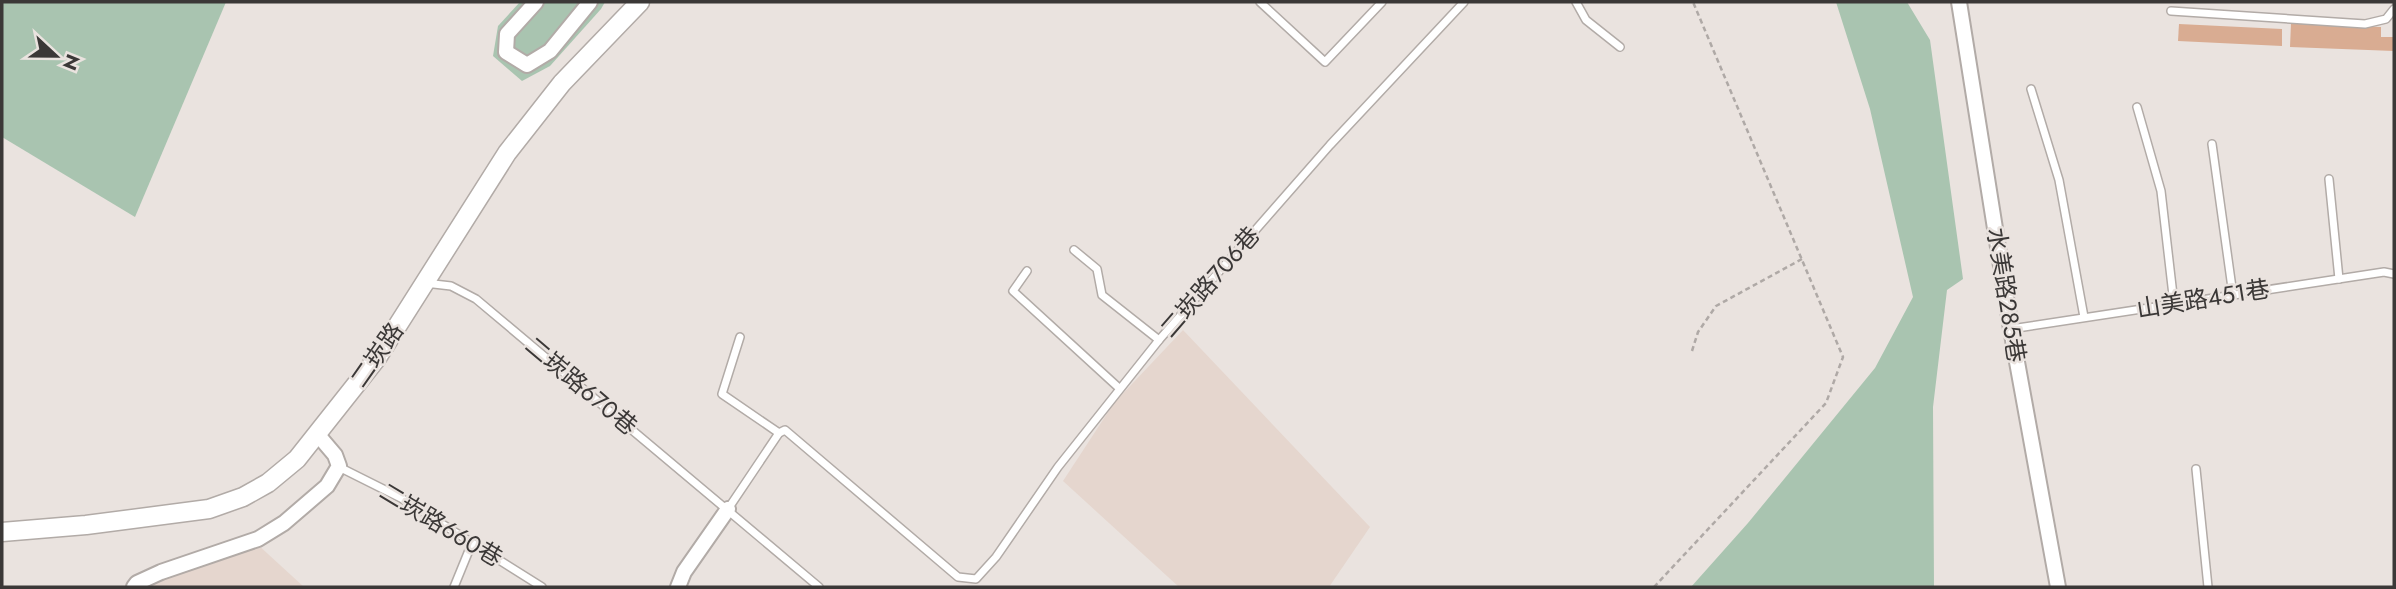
<svg xmlns="http://www.w3.org/2000/svg" width="2396" height="589" font-family="Jost,'Noto Sans TC',sans-serif">
<rect width="100%" height="100%" fill="#eae3df"/>
<g fill="#e5d6ce">
<polygon points="1183,330 1370,527 1329,587 1179,587 1063,481 1114,403"/>
<polygon points="256,543 304,587 138,587"/>
</g>
<g fill="#a9c4b0">
<polygon points="2,2 226,2 135,217 2,137"/>
<polygon points="520,2 605,2 601,9 550,66 522,81 493,56 498,26"/>
<polygon points="1836,2 1907,2 1930,40 1963,279 1947,290 1933,407 1934,587 1691,587 1748,523 1875,368 1913,297 1870,109"/>
</g>
<g fill="#d9ac92">
<polygon points="2291,23 2381,27 2381,37 2394,37 2394,51 2290,47"/>
<polygon points="2179,24 2282,29 2282,46 2178,41"/>
</g>
<g fill="none" stroke-linecap="round" stroke-linejoin="round">
<defs>
<g id="service">
<polyline points="1260,2 1325,62 1382,2"/>
<polyline points="1576,2 1586,20 1620,47"/>
<polyline points="2171,11 2365,24 2386,19 2394,9"/>
<polyline points="2031,89 2059,180 2084,317"/>
<polyline points="2137,107 2161,191 2174,304"/>
<polyline points="2212,144 2233,295"/>
<polyline points="2329,179 2339,279"/>
<polyline points="1074,250 1097,269 1102,295 1159,340"/>
<polyline points="1027,271 1013,291 1119,388"/>
<polyline points="425,283 451,286 476,299 819,587"/>
<polyline points="2011,329 2384,272 2394,274"/>
<polyline points="740,337 722,394 779,433"/>
<polyline points="339,467 401,498 542,587"/>
<polyline points="2196,469 2208,587"/>
<polyline points="728,509 779,433 785,430 958,577 976,579 996,557 1058,467 1159,340 1330,145 1464,2"/>
<polyline points="454,587 472,543"/>
</g>
<g id="minor">
<polyline points="536,2 507,34 506,52 527,65 550,51 590,2"/>
<polyline points="1959,2 2011,329 2058,587"/>
<polyline points="134,587 137,583 161,572 258,539 284,523 327,486 339,466 335,455 318,435"/>
<polyline points="678,587 684,572 728,509"/>
</g>
<polyline id="tertiary" points="2,532 86,525 209,509 243,497 268,483 297,459 377,358 507,153 562,83 640,2"/>
</defs>
<use href="#service" stroke="#b2aba7" stroke-width="10"/>
<use href="#minor" stroke="#b2aba7" stroke-width="18"/>
<use href="#tertiary" stroke="#b2aba7" stroke-width="21"/>
<g stroke="#afa9a6" stroke-width="2.5" stroke-dasharray="5 3.5" stroke-linecap="butt">
<polyline points="1692,351 1698,332 1716,306 1802,259"/>
<polyline points="1654,587 1826,403 1843,357 1693,2"/>
</g>
<use href="#service" stroke="#fff" stroke-width="7"/>
<use href="#minor" stroke="#fff" stroke-width="14"/>
<use href="#tertiary" stroke="#fff" stroke-width="18"/>
</g>
<g text-anchor="middle" stroke-width="5" stroke-linejoin="round" paint-order="stroke">
<g font-size="24" fill="#3b3837" stroke="#eae3df">
<text transform="translate(1210 282) rotate(-49)" y="8">二崁路706巷</text>
<text transform="translate(2006 295) rotate(81)" y="8">水美路285巷</text>
<text transform="translate(2203 299) rotate(-9)" y="8">山美路451巷</text>
<text transform="translate(377 355) rotate(-55)" y="8">二崁路</text>
<text transform="translate(581 386) rotate(40)" y="8">二崁路670巷</text>
<text transform="translate(441 525) rotate(31)" y="8">二崁路660巷</text>
</g>
</g>
<rect width="2396" height="589" fill="none" stroke="#3b3837" stroke-width="7"/>
<g transform="translate(56 56) rotate(112)" stroke="#eae3df" stroke-width="5" paint-order="stroke">
<path d="M0-5L12 26L0 18L-12 26Z" fill="#3b3837"/>
<text y="-10" font-size="19" font-weight="bold" text-anchor="middle" fill="#3b3837">N</text>
</g>
</svg>
